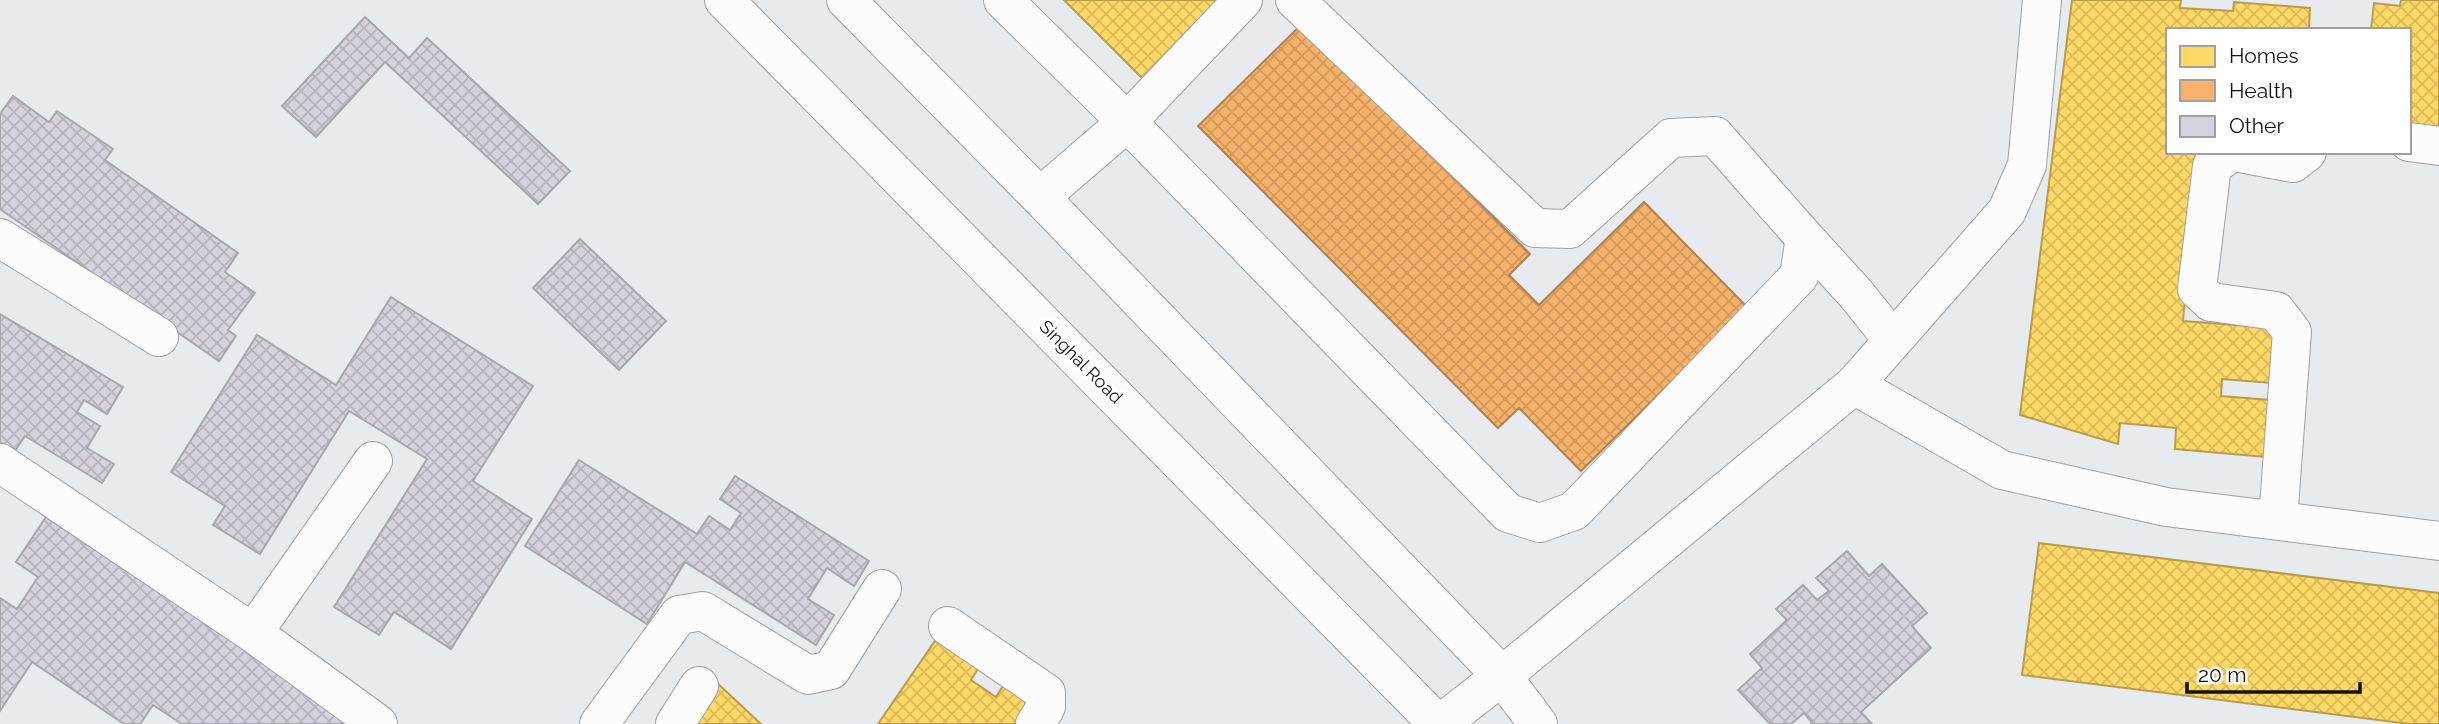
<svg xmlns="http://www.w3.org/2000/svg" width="2439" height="724" font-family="Raleway,sans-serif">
<defs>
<pattern id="homes-cross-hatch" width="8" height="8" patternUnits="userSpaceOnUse" patternTransform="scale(1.75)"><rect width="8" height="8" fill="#ffd966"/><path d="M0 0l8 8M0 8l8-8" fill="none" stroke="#dab958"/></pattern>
<pattern id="health-cross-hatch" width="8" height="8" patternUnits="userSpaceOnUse" patternTransform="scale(1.75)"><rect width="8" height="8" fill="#f6b26b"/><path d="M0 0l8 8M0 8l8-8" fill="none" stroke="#d2985c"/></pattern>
<pattern id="building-cross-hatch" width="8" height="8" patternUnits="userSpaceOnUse" patternTransform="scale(1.75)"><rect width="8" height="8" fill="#d5d2dd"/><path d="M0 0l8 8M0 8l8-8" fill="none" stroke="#b6b3bd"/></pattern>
</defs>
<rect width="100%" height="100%" fill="#e8ebee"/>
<g fill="url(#homes-cross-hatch)" stroke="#b89d4d" stroke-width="2">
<polygon points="1064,0 1232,0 1148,84"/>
<polygon points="2072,0 2181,0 2180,8 2233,11 2234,2 2310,8 2309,30 2168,30 2168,152 2197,152 2183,321 2276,328 2271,383 2222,379 2221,396 2270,400 2266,457 2175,449 2176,428 2120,423 2118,444 2020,415"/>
<polygon points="2401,0 2439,0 2439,138 2409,134 2409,30 2371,30 2374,3 2400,6"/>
<polygon points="2039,543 2439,593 2439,724 2410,724 2022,675"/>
<polygon points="939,635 981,664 971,680 996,697 1006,681 1039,703 1024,724 878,724"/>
<polygon points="716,682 761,724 696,724"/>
</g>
<polygon fill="url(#health-cross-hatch)" stroke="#b18251" stroke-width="2" points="1302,24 1530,254 1509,275 1539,305 1644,202 1747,307 1581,471 1519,408 1498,428 1198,126"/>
<g fill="url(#building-cross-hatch)" stroke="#a7a8aa" stroke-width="2">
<polygon points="365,17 409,58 427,38 570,171 538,204 385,62 316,137 282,106"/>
<polygon points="13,96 49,122 57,111 113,149 105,160 238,253 225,272 255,293 228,330 236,336 219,361 0,209 0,114"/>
<polygon points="580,239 666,321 619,370 533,288"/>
<polygon points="391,297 533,386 473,481 532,519 451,649 394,612 379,635 334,607 427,459 349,411 260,554 213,525 225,506 171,472 257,335 336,385"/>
<polygon points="0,314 123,387 107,414 84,400 77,412 100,426 87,448 114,464 102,483 25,436 15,451 0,442"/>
<polygon points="579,460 697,534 709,516 730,530 741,513 720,499 735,476 869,561 854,586 827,568 808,599 834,615 816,645 685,562 647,624 525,546"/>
<polygon points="46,517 357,724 182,724 153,705 140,724 124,724 32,662 0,711 0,598 17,609 38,577 16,562"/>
<polygon points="1847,551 1869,576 1882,564 1927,613 1912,626 1931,648 1861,712 1872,724 1811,724 1812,723 1804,713 1791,724 1770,724 1738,690 1762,668 1750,654 1787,620 1776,609 1803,585 1817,600 1829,591 1816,578"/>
</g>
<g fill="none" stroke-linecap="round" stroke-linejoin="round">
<defs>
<g id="minor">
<polyline points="724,0 1438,724"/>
<polyline points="846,0 1040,197 1502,676 1538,724"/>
<polyline points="1003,0 1127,122 1508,513 1540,523 1574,511 1799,276 1805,238 1715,136 1671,138 1570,229 1535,228 1295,0"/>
<polyline points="2409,142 2439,146"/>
<polyline points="2232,152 2212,166 2197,289 2211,302 2276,311 2292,332 2278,520"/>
<polyline points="2235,152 2293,163 2307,152"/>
<polyline points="1040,197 1127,122 1243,0"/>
<polyline points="0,238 159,337"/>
<polyline points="1805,238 1856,294 1893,340"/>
<polyline points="1854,385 2002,470 2166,507 2439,541"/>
<polyline points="0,463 253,633 378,724"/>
<polyline points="948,626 1046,693 1046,707 1035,724"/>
<polyline points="253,633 373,461"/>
<polyline points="599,724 679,615 703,611 808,675 831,670 882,589"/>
<polyline points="675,724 699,686"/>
<polyline points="1440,724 1502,676 1854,385 2007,211 2027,165 2042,0"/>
</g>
</defs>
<use href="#minor" stroke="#9ea0a2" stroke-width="40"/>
<use href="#minor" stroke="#fcfcfc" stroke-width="38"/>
</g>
<g text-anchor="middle" stroke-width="7" stroke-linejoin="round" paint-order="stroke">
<g font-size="18" fill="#111214" stroke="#fff">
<text transform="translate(1081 362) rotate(45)" y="6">Singhal Road</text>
</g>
</g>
<rect x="2166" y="28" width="245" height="126" fill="#ffffff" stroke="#a0a0a1" stroke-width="2"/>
<rect x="2180" y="46" width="35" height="21" fill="#ffd966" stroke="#a0a0a1" stroke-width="2"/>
<text x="2229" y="63" font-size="21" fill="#111214">Homes</text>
<rect x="2180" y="80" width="35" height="21" fill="#f6b26b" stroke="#a0a0a1" stroke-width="2"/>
<text x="2229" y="98" font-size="21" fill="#111214">Health</text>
<rect x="2180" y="116" width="35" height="21" fill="#d5d2dd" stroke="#a0a0a1" stroke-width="2"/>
<text x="2229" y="133" font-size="21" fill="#111214">Other</text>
<path d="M2187 682v10h173v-10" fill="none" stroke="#111214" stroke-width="3.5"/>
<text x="2198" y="682" font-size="21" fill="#111214" stroke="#ffffff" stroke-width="5" paint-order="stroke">20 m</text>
</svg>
